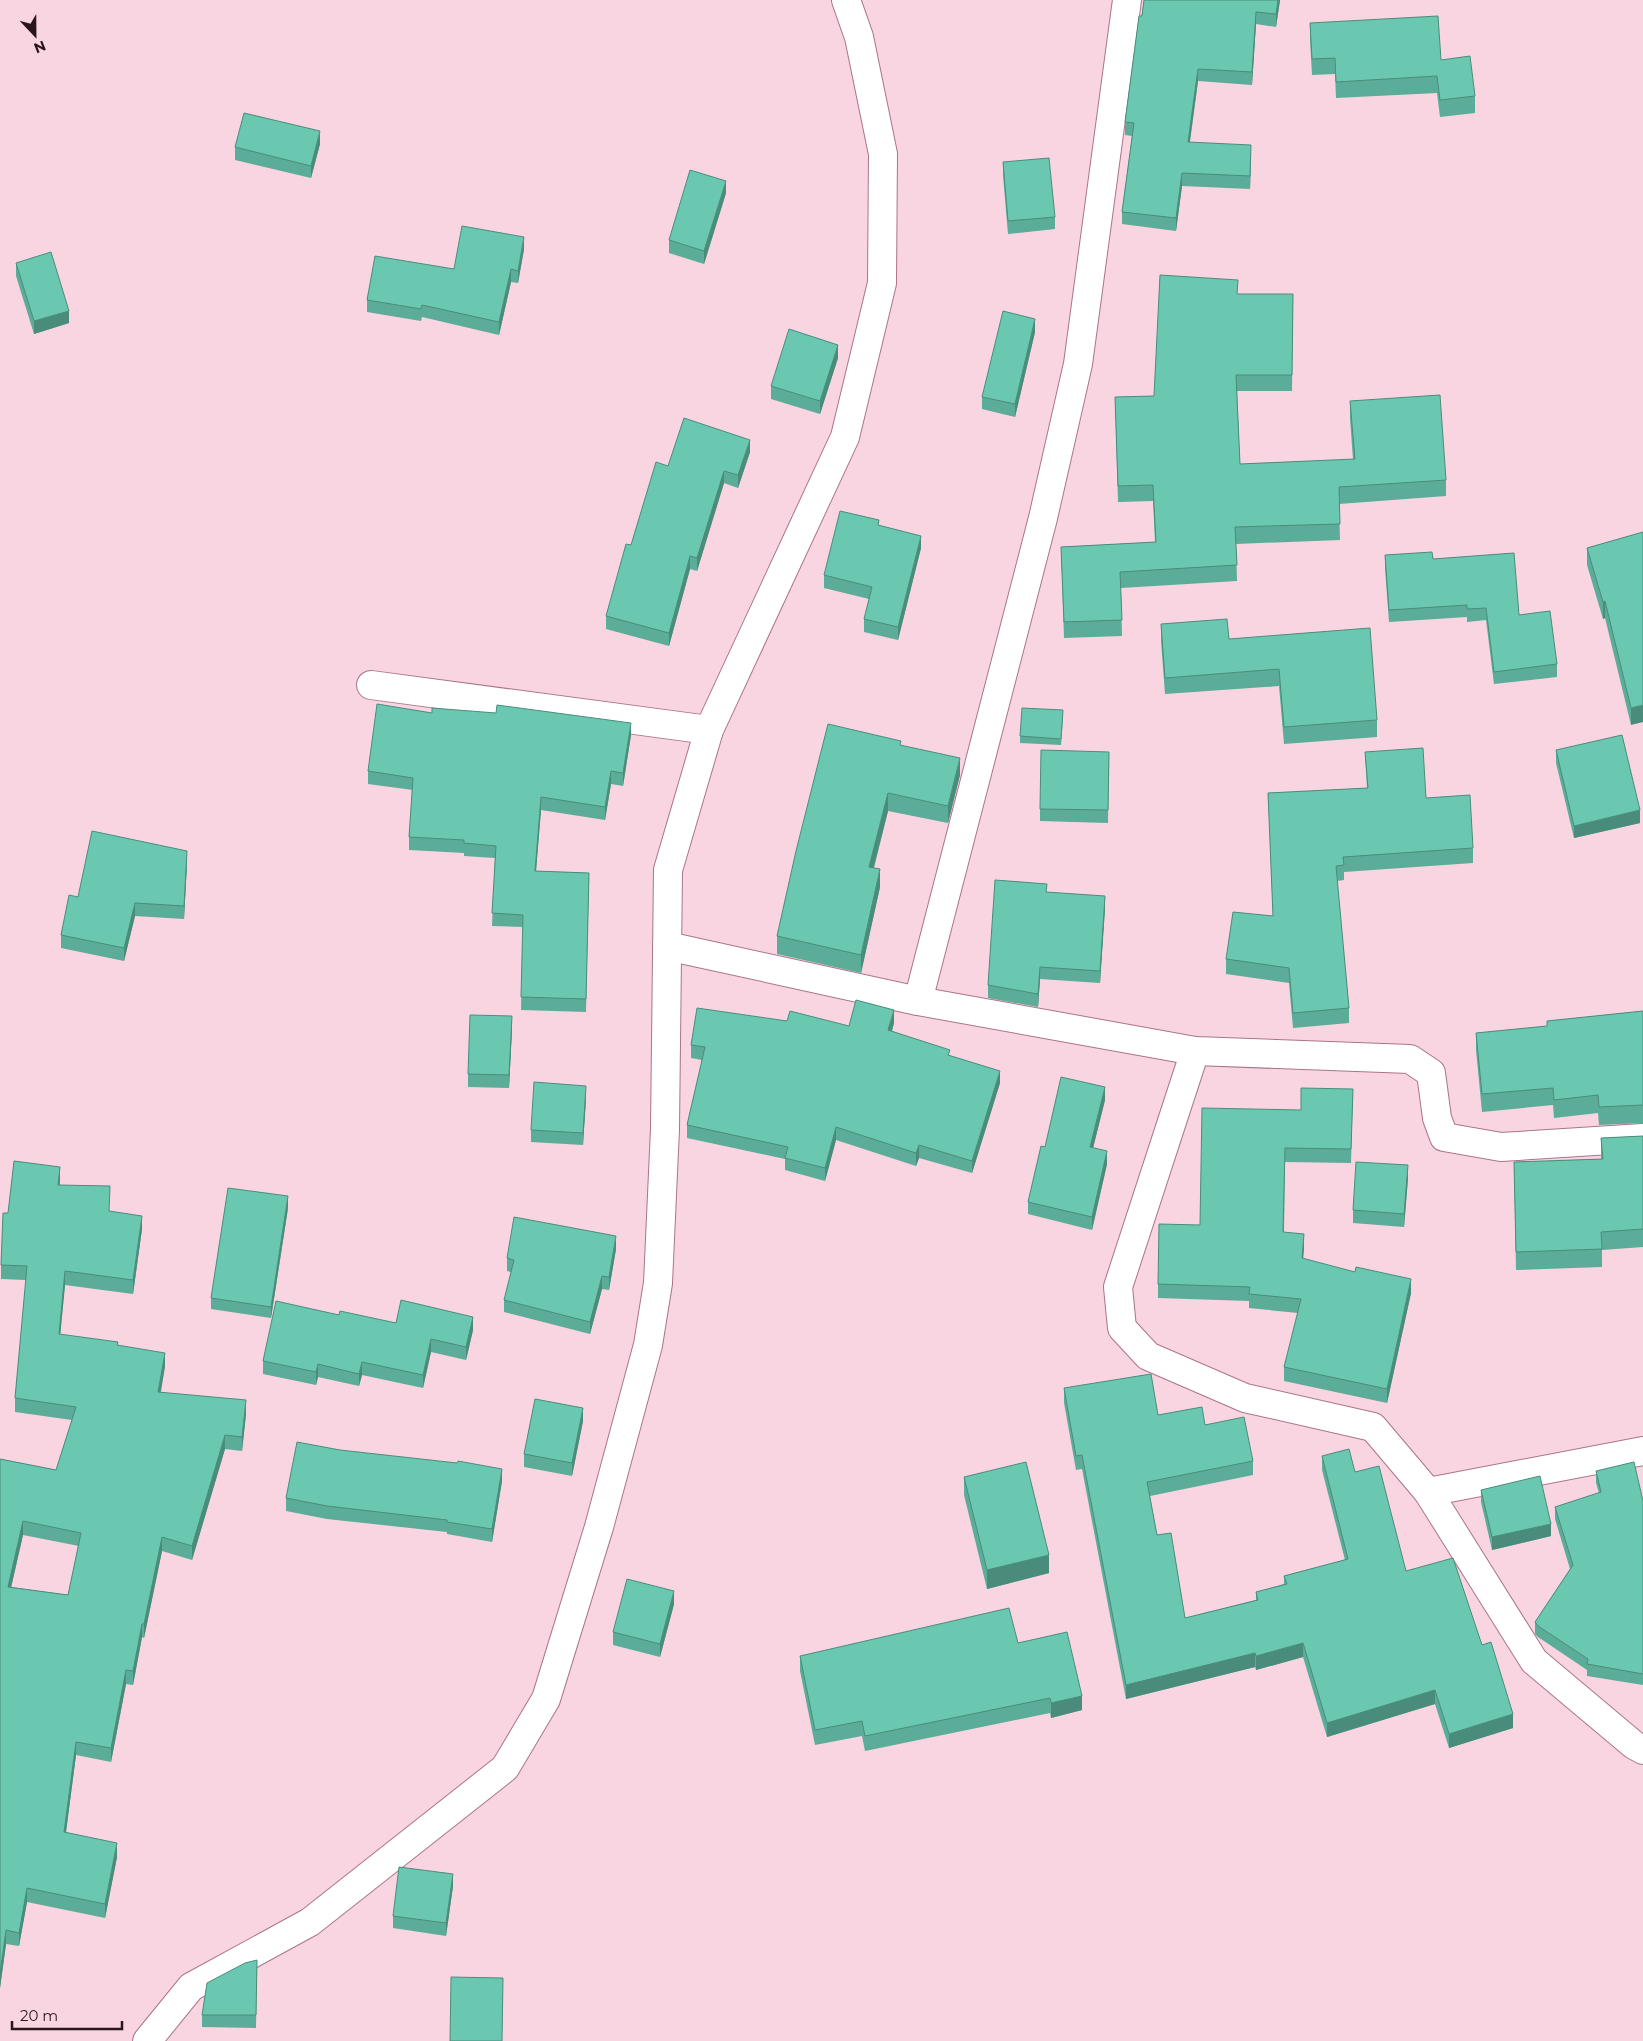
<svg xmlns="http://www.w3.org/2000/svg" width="1643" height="2041" font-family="Montserrat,sans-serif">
<rect width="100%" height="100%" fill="#f9d4e1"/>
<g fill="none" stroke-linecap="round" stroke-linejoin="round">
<defs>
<g id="minor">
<polyline points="371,685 709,730"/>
<polyline points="667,946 918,1001 1195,1051 1410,1059 1431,1073 1437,1118 1444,1137 1501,1147 1643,1138"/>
<polyline points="918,1001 1043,518 1078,364 1127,0"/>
<polyline points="1195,1051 1118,1287 1122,1328 1148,1356 1245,1398 1373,1427 1428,1492 1534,1661 1634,1745 1643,1750"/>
<polyline points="1428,1492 1643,1451"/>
<polyline points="147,2041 191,1987 310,1922 505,1768 546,1699 599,1527 648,1345 658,1283 665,1129 668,870 709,730 845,437 882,283 883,154 859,37 846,0"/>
</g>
</defs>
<use href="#minor" stroke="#ab7589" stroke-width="30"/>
<use href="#minor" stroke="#fff" stroke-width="28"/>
</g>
<g fill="#5bac98" fill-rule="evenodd">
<polygon points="1144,0 1280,0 1276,27 1256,24 1252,85 1198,81 1190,142 1251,157 1250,189 1182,186 1176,231 1122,224 1122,212 1132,136 1125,135 1125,122"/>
<polygon points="1310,23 1441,60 1475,96 1475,113 1440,117 1437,93 1336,98 1335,74 1312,75 1310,39"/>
<polygon points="320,144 311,178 235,160 235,147"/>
<polygon points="1003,162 1055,217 1055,229 1008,234 1003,175"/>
<polygon points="726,193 704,264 669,253 669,240"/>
<polygon points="524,249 518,283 511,282 499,335 422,317 421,321 367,312 367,300 454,269"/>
<polygon points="16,263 69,323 34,334 16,276"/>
<polygon points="1238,294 1293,294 1292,391 1237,391 1240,464 1353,460 1350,418 1350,401 1446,480 1446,496 1339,504 1340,540 1236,544 1237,581 1121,588 1122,636 1064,638 1061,547 1155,542 1153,501 1118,502 1115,397 1154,396"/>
<polygon points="1035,332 1015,417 982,409 982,397"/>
<polygon points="838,358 820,414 771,399 771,386"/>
<polygon points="750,452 738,488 724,483 697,571 690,569 669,646 606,629 606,616 631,545 668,466"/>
<polygon points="879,525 921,548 898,640 864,632 864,619 869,599 824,588 824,575"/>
<polygon points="1643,532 1631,725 1605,618 1603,619 1587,565 1587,548"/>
<polygon points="1385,555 1433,559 1519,615 1557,664 1557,677 1494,684 1486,620 1467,622 1467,617 1389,622 1385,568"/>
<polygon points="1161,624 1229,639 1377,720 1377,737 1284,744 1279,686 1165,694 1161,641"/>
<polygon points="432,713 631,735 623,786 611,784 605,820 541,810 536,871 589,873 586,1012 521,1010 523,927 492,926 495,858 464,856 464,853 409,850 409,837 413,790 368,784 368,771"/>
<polygon points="1063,717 1061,745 1020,743 1020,736"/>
<polygon points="901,745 960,775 948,823 888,811 874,868 880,887 861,973 777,954 777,936"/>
<polygon points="1556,750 1640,823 1574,838 1556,763"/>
<polygon points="1109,752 1108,823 1040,821 1040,809"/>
<polygon points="1365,752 1426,798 1473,848 1473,863 1344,872 1344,880 1337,881 1349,1008 1349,1023 1293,1028 1289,983 1226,974 1226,959 1273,916 1268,793 1367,788"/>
<polygon points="187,863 184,919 135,916 124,961 61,948 61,935 78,897"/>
<polygon points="1047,892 1105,908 1100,983 1040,979 1038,1007 988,998 988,985"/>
<polygon points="1643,1011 1643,1123 1599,1125 1598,1113 1554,1118 1553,1105 1482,1112 1476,1050 1476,1033 1547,1026 1547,1021"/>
<polygon points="787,1021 849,1026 894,1023 892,1031 950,1056 1000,1083 972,1173 919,1158 916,1166 836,1140 825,1181 785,1170 785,1159 687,1138 687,1125 702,1060 691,1058 691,1045"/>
<polygon points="512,1029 509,1088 468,1087 468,1074"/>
<polygon points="1353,1089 1351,1163 1285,1162 1284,1232 1304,1248 1303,1258 1411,1293 1387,1403 1284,1381 1284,1367 1298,1313 1249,1308 1249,1301 1158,1298 1158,1284 1200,1225 1301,1110"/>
<polygon points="586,1098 583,1145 531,1142 531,1130"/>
<polygon points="1105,1100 1093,1148 1107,1164 1092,1230 1028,1214 1028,1202 1045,1147"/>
<polygon points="1643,1136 1643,1247 1602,1250 1602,1267 1516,1270 1514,1162 1601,1159 1601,1138"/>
<polygon points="1408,1178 1404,1227 1353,1223 1353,1210"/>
<path d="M 60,1180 L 60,1185 L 110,1211 L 142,1229 L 133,1294 L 65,1285 L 60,1335 L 118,1345 L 165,1366 L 161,1392 L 246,1414 L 242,1451 L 225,1449 L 192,1560 L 162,1551 L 144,1638 L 142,1637 L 133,1685 L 126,1684 L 111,1762 L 76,1755 L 66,1833 L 117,1857 L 105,1918 L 27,1902 L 19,1946 L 6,1944 L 0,1988 L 0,1459 L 56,1470 L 72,1420 L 15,1412 L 15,1398 L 26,1280 L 1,1279 L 1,1265 ZM 23,1535 L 79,1546 L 68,1595 L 11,1587 Z"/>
<polygon points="288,1208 271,1318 211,1309 211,1298"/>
<polygon points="616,1249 609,1290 602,1289 590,1334 504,1312 504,1300 511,1272 507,1271 507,1258"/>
<polygon points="339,1315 396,1323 473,1330 466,1360 431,1352 423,1388 362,1375 359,1386 318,1377 316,1385 263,1374 263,1361"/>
<polygon points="1064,1388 1158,1415 1205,1425 1253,1461 1253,1475 1150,1496 1157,1535 1185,1618 1256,1600 1256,1592 1284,1584 1284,1576 1345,1560 1322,1470 1322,1456 1355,1472 1406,1571 1482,1645 1513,1728 1449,1748 1435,1704 1327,1737 1303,1657 1256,1670 1255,1667 1126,1699 1082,1469 1076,1470 1064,1403"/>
<polygon points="583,1421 572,1476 524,1467 524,1454"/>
<polygon points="1596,1471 1643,1501 1643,1685 1587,1676 1587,1670 1538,1637 1535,1634 1535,1622 1570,1569 1555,1519 1555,1507 1599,1493 1596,1483"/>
<polygon points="964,1477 1049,1573 987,1589 964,1495"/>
<polygon points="502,1481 492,1542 447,1534 447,1532 327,1519 286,1511 286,1498"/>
<polygon points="1481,1490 1551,1536 1492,1550 1481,1502"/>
<polygon points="674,1604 660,1657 613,1645 613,1632"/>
<polygon points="1018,1643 1082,1710 1051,1718 1050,1713 865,1751 862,1736 815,1745 800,1671 800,1656"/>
<polygon points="453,1886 446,1936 393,1928 393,1916"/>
<polygon points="257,1960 256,2028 202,2027 202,2015"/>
</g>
<g fill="#4a8c7c">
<polygon points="1278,0 1280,0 1276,27 1276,14"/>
<polygon points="1256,12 1256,24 1252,85 1252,72"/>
<polygon points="1198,69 1198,81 1188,154 1188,142"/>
<polygon points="320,131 320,144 311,178 311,166"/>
<polygon points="1251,145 1251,157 1250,189 1250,176"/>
<polygon points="1182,173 1182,186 1176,231 1176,218"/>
<polygon points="726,181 726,193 704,264 704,251"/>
<polygon points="524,237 524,249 518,283 518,271"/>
<polygon points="511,269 511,282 499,335 499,322"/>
<polygon points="69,311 69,323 34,334 34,321"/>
<polygon points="1035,319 1035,332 1015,417 1015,404"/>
<polygon points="838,345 838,358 820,414 820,401"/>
<polygon points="750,440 750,452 738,488 738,475"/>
<polygon points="724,471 724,483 697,571 697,558"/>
<polygon points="921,536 921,548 898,640 898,627"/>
<polygon points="690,556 690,569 669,646 669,633"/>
<polygon points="1605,601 1605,618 1603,619 1603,602"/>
<polygon points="1643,705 1643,722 1631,725 1631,708"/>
<polygon points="631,723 631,735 623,786 623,773"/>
<polygon points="960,758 960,775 948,823 948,806"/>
<polygon points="611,771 611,784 605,820 605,807"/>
<polygon points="888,793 888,811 869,885 869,867"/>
<polygon points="541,797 541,810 535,883 535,871"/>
<polygon points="1640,810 1640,823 1574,838 1574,826"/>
<polygon points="187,851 187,863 184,919 184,906"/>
<polygon points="880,869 880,887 861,973 861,955"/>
<polygon points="1105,896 1105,908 1100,983 1100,971"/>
<polygon points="135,903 135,916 124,961 124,948"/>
<polygon points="1040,967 1040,979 1038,1007 1038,994"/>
<polygon points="894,1010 894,1023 888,1043 888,1030"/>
<polygon points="512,1016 512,1029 509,1088 509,1075"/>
<polygon points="1000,1071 1000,1083 972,1173 972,1161"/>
<polygon points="586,1086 586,1098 583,1145 583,1133"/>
<polygon points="1105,1087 1105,1100 1090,1160 1090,1147"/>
<polygon points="836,1127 836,1140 825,1181 825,1168"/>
<polygon points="919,1145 919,1158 916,1166 916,1153"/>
<polygon points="1107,1151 1107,1164 1092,1230 1092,1217"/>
<polygon points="1408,1165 1408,1178 1404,1227 1404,1214"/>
<polygon points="60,1167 60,1180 58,1199 58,1185"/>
<polygon points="288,1196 288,1208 271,1318 271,1307"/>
<polygon points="142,1216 142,1229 133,1294 133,1280"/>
<polygon points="1304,1234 1304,1248 1302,1272 1302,1258"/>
<polygon points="616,1236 616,1249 609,1290 609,1277"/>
<polygon points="65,1271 65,1285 59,1348 59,1334"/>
<polygon points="602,1276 602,1289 590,1334 590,1322"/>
<polygon points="1411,1279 1411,1293 1387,1403 1387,1389"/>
<polygon points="473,1317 473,1330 466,1360 466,1347"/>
<polygon points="431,1339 431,1352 423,1388 423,1375"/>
<polygon points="165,1353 165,1366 158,1405 158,1392"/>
<polygon points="362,1362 362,1375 359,1386 359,1374"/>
<polygon points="318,1364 318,1377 316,1385 316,1372"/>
<polygon points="246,1400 246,1414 242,1451 242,1437"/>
<polygon points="583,1408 583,1421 572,1476 572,1463"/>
<polygon points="225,1435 225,1449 192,1560 192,1546"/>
<polygon points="502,1469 502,1481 492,1542 492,1529"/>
<polygon points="23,1521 23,1535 8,1601 8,1587"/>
<polygon points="1551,1524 1551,1536 1492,1550 1492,1537"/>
<polygon points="162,1537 162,1551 144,1638 144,1624"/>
<polygon points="1049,1555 1049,1573 987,1589 987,1570"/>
<polygon points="674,1591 674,1604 660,1657 660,1644"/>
<polygon points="142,1624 142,1637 133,1685 133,1671"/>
<polygon points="1303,1643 1303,1657 1256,1670 1256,1656"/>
<polygon points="1255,1653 1255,1667 1126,1699 1126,1685"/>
<polygon points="126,1670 126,1684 111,1762 111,1748"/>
<polygon points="1435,1690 1435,1704 1327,1737 1327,1723"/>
<polygon points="1082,1696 1082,1710 1051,1718 1051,1703"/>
<polygon points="1513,1714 1513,1728 1449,1748 1449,1734"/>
<polygon points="76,1742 76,1755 64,1846 64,1832"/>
<polygon points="117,1843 117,1857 105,1918 105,1904"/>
<polygon points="453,1874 453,1886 446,1936 446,1923"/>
<polygon points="27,1888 27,1902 19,1946 19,1933"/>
<polygon points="6,1930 6,1944 0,1988 0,1974"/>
</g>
<g fill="#6ac8b1" stroke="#4a8c7c" fill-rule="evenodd">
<polygon points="1144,0 1278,0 1276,14 1256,12 1252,72 1198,69 1188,142 1251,145 1250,176 1182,173 1176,218 1122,212 1134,123 1125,122 1139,16 1142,16"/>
<polygon points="1438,16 1441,60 1470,56 1475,96 1440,100 1437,76 1336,82 1335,58 1312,59 1310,23"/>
<polygon points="244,113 320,131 311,166 235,147"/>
<polygon points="1049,158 1055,217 1008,221 1003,162"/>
<polygon points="690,170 726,181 704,251 669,240"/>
<polygon points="462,226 524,237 518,271 511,269 499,322 422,305 421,309 367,300 375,256 454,269"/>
<polygon points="51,252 69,311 34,321 16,263"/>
<polygon points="1160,275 1238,280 1237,294 1293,294 1292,375 1236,375 1240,464 1355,459 1350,401 1440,395 1446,480 1339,487 1340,524 1235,527 1237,565 1120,572 1122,620 1064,622 1061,547 1156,542 1153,485 1118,486 1115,397 1154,396"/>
<polygon points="1003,311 1035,319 1015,404 982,397"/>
<polygon points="789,329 838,345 820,401 771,386"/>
<polygon points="684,418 750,440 738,475 724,471 697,558 690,556 669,633 606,616 626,544 631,545 656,462 668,466"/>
<polygon points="840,511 879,520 878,525 921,536 898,627 864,619 872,587 824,575"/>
<polygon points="1643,532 1643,705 1631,708 1605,601 1603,602 1587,548"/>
<polygon points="1432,552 1433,559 1514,553 1519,615 1550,611 1557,664 1494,672 1486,608 1467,609 1467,605 1389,610 1385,555"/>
<polygon points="1227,619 1229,639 1370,628 1377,720 1284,727 1279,669 1165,678 1161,624"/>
<polygon points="377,704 432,713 432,708 496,713 497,705 631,723 623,773 611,771 605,807 541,797 535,871 589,873 586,999 521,997 523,915 492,913 496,846 464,843 464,840 409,837 413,778 368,771"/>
<polygon points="1022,708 1063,710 1061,739 1020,736"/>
<polygon points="828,724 901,741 900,745 960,758 948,806 888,793 869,867 880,869 861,955 777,936 796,851"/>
<polygon points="1622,735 1640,810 1574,826 1556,750"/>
<polygon points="1423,748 1426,798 1470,795 1473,848 1343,857 1344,865 1336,866 1349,1008 1293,1013 1289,968 1226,959 1233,912 1273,916 1268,793 1368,788 1365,752"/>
<polygon points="1041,750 1109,752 1108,810 1040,809"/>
<polygon points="92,831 187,851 184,906 135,903 124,948 61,935 69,895 78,897"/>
<polygon points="995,880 1047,884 1046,892 1105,896 1100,971 1040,967 1038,994 988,985"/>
<polygon points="856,1000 894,1010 888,1030 950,1050 948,1055 1000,1071 972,1161 919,1145 916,1153 836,1127 825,1168 785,1158 788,1147 687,1125 705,1047 691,1045 697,1008 787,1021 790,1011 849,1026"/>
<polygon points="1643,1011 1643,1105 1599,1107 1598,1095 1554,1100 1553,1088 1482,1094 1476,1033 1547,1026 1547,1021"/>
<polygon points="470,1015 512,1016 509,1075 468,1074"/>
<polygon points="1061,1077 1105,1087 1090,1147 1107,1151 1092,1217 1028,1202 1041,1146 1045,1147"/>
<polygon points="534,1082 586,1086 583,1133 531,1130"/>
<polygon points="1301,1088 1353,1089 1351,1149 1285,1148 1283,1232 1304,1234 1302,1258 1355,1272 1356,1267 1411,1279 1387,1389 1284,1367 1301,1299 1249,1294 1250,1287 1158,1284 1159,1224 1200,1225 1202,1108 1301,1110"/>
<polygon points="1643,1136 1643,1229 1601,1232 1602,1249 1516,1252 1514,1162 1603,1159 1601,1138"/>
<path d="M 14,1161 L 60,1167 L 58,1185 L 110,1186 L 109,1211 L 142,1216 L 133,1280 L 65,1271 L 59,1334 L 118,1342 L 117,1345 L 165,1353 L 158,1392 L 246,1400 L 242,1437 L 225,1435 L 192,1546 L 162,1537 L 144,1624 L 142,1624 L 133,1671 L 126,1670 L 111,1748 L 76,1742 L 64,1832 L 117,1843 L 105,1904 L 27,1888 L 19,1933 L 6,1930 L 0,1974 L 0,1459 L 56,1470 L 76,1407 L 15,1398 L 27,1266 L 1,1265 L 3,1213 L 8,1213 ZM 23,1521 L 81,1533 L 68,1595 L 8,1587 Z"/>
<polygon points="1356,1162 1408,1165 1404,1214 1353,1210"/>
<polygon points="228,1188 288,1196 271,1307 211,1298"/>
<polygon points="514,1217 616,1236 609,1277 602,1276 590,1322 504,1300 514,1260 507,1258"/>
<polygon points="401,1300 473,1317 466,1347 431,1339 423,1375 362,1362 359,1374 318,1364 316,1372 263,1361 276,1301 339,1315 340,1311 396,1323"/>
<polygon points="1151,1374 1158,1415 1202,1407 1205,1425 1244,1417 1253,1461 1147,1482 1157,1535 1171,1533 1185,1618 1258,1600 1256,1592 1287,1584 1284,1576 1348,1559 1322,1456 1349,1449 1355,1472 1379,1466 1406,1571 1453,1558 1482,1645 1491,1642 1513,1714 1449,1734 1435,1690 1327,1723 1303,1643 1256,1656 1255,1653 1126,1685 1082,1455 1076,1456 1064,1388"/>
<polygon points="535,1399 583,1408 572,1463 524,1454"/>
<polygon points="297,1442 340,1450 457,1463 458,1461 502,1469 492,1529 447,1522 447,1520 327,1506 286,1498"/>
<polygon points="1026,1462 1049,1555 987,1570 964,1477"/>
<polygon points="1634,1462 1643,1501 1643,1674 1587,1664 1588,1659 1538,1626 1535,1622 1573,1565 1555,1507 1601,1492 1596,1471"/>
<polygon points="1540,1476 1551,1524 1492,1537 1481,1490"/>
<polygon points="627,1579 674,1591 660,1644 613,1632"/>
<polygon points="1009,1608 1018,1643 1067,1632 1082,1696 1051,1703 1050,1698 865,1736 862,1721 815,1730 800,1656"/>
<polygon points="399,1867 453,1874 446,1923 393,1916"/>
<polygon points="257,1960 256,2015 202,2015 207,1983 245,1963"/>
<polygon points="451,1977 503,1978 502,2041 450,2041"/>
</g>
<g transform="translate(35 35) rotate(158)" stroke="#f9d4e1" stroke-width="4" paint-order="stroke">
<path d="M0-4L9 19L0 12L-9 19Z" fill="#2a151d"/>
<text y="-8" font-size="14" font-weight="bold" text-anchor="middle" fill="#2a151d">N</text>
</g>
<path d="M12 2021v8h110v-8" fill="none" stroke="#2a151d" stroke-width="2.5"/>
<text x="20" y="2021" font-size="15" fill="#2a151d" stroke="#f9d4e1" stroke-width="4" paint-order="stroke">20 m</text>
</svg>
